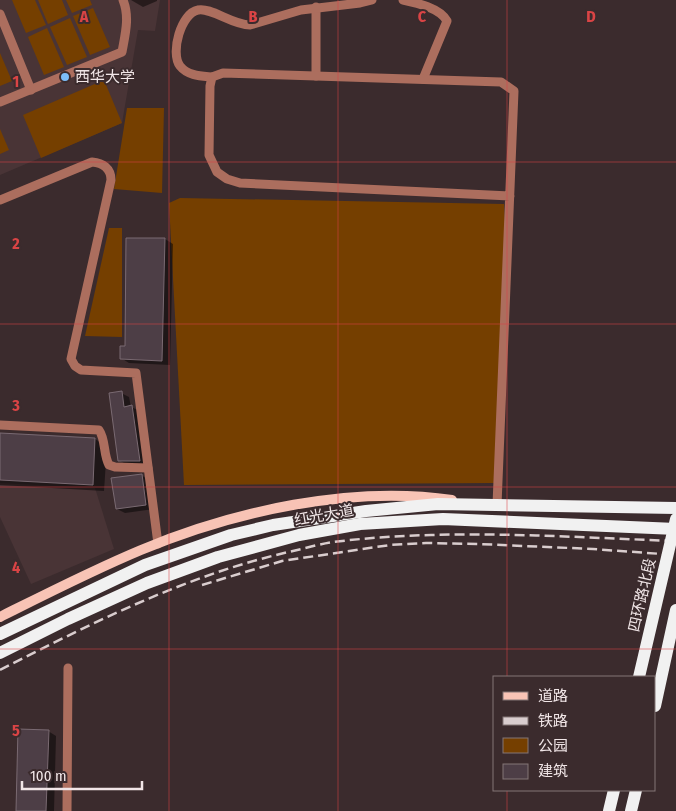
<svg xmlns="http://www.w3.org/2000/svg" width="676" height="811" font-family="'Fira Sans Condensed','Noto Sans SC',sans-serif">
<rect width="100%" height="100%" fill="#3b2b2d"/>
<g fill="#493436">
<polygon points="0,0 160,0 155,31 138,30 122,123 0,175"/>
<polygon points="0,483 95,488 114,549 31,584 0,517"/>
</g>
<g fill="#753f00">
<polygon points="12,0 35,0 46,25 26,33"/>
<polygon points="38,0 62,0 68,15 48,24"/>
<polygon points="66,0 90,0 92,5 72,13"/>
<polygon points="93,8 110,47 90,55 73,16"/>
<polygon points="70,18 87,57 67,65 50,27"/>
<polygon points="47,28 64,67 44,75 28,37"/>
<polygon points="0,53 12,81 0,86"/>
<polygon points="104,80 122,123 41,158 23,115"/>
<polygon points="127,108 164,108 162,193 114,189"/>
<polygon points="0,129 9,150 0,154"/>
<polygon points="180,198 504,204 505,225 495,483 184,485 169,203"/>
<polygon points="109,228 122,228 122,337 85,336"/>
</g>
<g fill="#0007">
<polygon points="131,0 157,0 157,1 143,7"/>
<polygon points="127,239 165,239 173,244 170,365 129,363 121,358 126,347"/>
<polygon points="121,393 129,397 131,407 140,411 147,465 127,465 119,460"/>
<polygon points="0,434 95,439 107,446 104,491 0,485"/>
<polygon points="141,475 149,480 154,509 125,513 117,509"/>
<polygon points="48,731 56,736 54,811 17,811"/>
</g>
<g fill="#4d3e46" stroke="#7a6a72">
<polygon points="126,238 165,238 162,361 120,359 120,346 125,346"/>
<polygon points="122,391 124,407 132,405 140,461 118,461 109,393"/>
<polygon points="0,433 95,438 93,485 0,480"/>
<polygon points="142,474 146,505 116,509 111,478"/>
<polygon points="18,729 49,730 46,811 16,811"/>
</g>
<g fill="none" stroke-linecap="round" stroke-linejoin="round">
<g stroke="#ac6e5e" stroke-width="9">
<path d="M 403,0 C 417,3 440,8 447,21 L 423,79"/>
<polyline points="316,7 316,76"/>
<polyline points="0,14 31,90"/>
<path d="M 212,77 C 201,76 188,76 180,66 C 170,53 181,13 198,10 C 211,7 232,25 250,25 L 301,10 L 360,3 L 372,0"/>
<path d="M 0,102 L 122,52 C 125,35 130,17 123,0"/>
<path d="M 0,200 L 92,162 C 103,163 111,168 111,180 L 71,359 L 75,366 L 81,370 L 136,373 L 158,544"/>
<path d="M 0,425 L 99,430 C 106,440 103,454 109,465 L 115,467 L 148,468"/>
<polyline points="497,505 514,91 501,82 223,73 212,77 210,86 209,155 217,172 227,179 240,183 510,196"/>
<polyline points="67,811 68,668"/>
</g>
<path stroke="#f8c3b5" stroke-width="10" d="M 0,617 C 46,594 93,570 141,550 C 234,511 352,485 452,500"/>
<g stroke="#f1f1f1" stroke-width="12">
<polyline points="0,634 145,565 231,535 273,525 366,511 438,504 676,508"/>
<polyline points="0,653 68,619 147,583 218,557 299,535 360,524 443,519 676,529"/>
<polyline points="655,706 676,610"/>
<polyline points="609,811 614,790"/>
<polyline points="631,811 636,790"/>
</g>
<g stroke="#d9cdce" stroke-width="2.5" stroke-dasharray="10 5" stroke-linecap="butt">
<polyline points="202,585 282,561 390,545 426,543 478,544 593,549 676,555"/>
<path d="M 0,670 C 94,622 189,574 293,551 C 306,548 320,544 333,542 C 447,528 562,537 676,541"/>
</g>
<polyline stroke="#f1f1f1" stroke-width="12" points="639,677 676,519"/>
</g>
<path fill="none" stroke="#da4445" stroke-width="1" stroke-opacity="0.55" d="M 169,0 L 169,811M 338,0 L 338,811M 507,0 L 507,677M 0,162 L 676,162M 0,324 L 676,324M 0,487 L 676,487M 0,649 L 676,649M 507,790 L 507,811"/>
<circle fill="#7dbef9" stroke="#3b2b2d" stroke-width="2" cx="65" cy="77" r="5"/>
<g text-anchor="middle" stroke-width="4" stroke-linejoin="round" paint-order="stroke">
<g font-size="15" fill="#f1e6e7" stroke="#3b2b2d" text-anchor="start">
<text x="75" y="82">西华大学</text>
</g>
<g font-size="15" fill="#f1e6e7" stroke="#3b2b2d">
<text transform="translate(324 515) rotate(-10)" y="5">红光大道</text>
<text transform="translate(642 595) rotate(-77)" y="5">四环路北段</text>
</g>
</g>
<g font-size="16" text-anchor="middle" font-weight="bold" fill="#da4445" stroke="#3b2b2d" stroke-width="4" stroke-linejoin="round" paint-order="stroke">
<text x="84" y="22">A</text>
<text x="253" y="22">B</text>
<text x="422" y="22">C</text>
<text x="591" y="22">D</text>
<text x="16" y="87">1</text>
<text x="16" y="249">2</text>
<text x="16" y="411">3</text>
<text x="16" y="573">4</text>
<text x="16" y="736">5</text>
</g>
<rect x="493" y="676" width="162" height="115" fill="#3b2b2d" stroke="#847677"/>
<rect x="503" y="692" width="25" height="8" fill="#f8c3b5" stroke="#847677"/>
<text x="538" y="701" font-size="15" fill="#f1e6e7">道路</text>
<rect x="503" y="717" width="25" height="8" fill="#d9cdce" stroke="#847677"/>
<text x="538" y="726" font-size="15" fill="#f1e6e7">铁路</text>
<rect x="503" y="738" width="25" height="15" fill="#753f00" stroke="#847677"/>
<text x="538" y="751" font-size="15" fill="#f1e6e7">公园</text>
<rect x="503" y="764" width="25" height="15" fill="#4d3e46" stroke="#847677"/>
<text x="538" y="776" font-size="15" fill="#f1e6e7">建筑</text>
<path d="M22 781v8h120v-8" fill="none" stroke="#f1e6e7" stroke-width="2.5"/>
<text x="30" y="781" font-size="15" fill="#f1e6e7" stroke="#3b2b2d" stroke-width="4" paint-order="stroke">100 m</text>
</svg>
